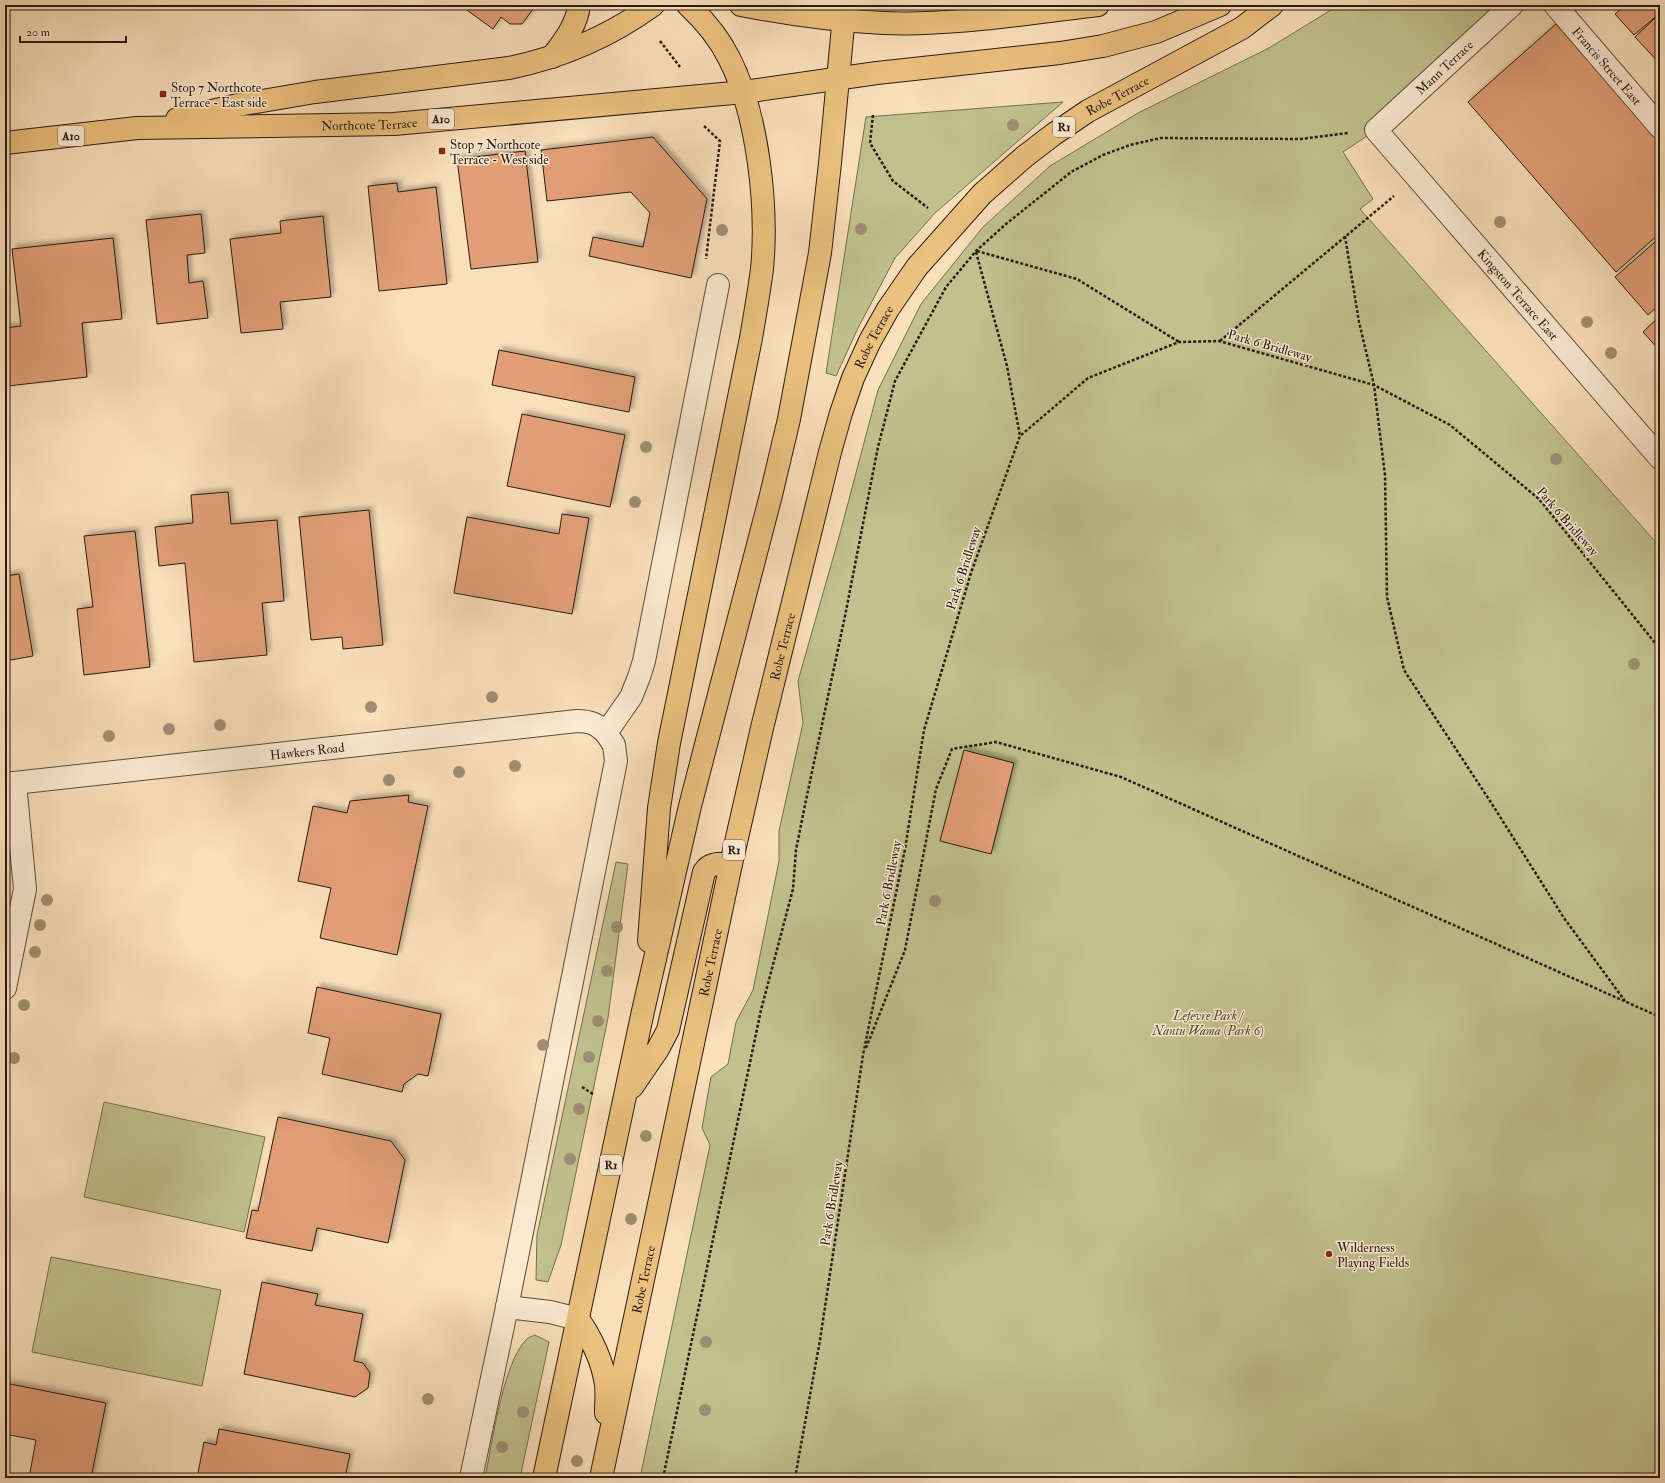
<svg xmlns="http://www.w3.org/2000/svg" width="1665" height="1483" font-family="'IM FELL Double Pica',serif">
<defs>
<filter id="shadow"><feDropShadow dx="3.5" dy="-3.5" stdDeviation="2" flood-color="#0004"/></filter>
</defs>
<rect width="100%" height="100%" fill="#f9dfba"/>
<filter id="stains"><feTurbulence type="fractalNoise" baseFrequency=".005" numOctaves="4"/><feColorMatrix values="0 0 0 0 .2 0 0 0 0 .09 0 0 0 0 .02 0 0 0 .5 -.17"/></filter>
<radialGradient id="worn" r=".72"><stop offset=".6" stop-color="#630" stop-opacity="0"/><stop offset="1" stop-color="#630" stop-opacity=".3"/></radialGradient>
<g fill="#c1c18d" stroke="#746e51">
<polygon points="1339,5 1512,5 1376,130 1343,152 1373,199 1360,209 1660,547 1660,1478 640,1478 710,1145 702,1128 711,1077 728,1064 736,1022 753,990 779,861 779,831 803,723 798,681 839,537 878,390 921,304 983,227 1050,166 1138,113 1269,48"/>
<polygon points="1063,102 935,213 895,258 858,328 836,376 826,373 866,117"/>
<polygon points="616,862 628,864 608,1018 561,1245 548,1282 536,1280 537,1235"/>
<polygon points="104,1102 265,1137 244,1232 84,1197"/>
<polygon points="51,1257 221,1290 202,1386 32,1352"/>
<path d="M 535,1335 L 549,1342 L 520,1478 L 485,1478 C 492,1445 503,1361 527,1339 C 529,1337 533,1336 535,1335 Z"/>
</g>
<g fill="#e29f76" stroke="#281a15" filter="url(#shadow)">
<polygon points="460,5 536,5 522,24 510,24 501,17 493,29"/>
<polygon points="1626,5 1660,5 1660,13 1634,35 1615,14"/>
<polygon points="1655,18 1660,22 1660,64 1635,37"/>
<polygon points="1556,24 1660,143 1660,233 1616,272 1468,102"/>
<polygon points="653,137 707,199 691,278 589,256 593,237 643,247 650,213 631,192 547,201 541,150"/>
<polygon points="525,151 538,262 471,269 457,159"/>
<polygon points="397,183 398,192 436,187 447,284 379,291 368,186"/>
<polygon points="201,214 205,253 187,255 189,283 203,281 208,318 157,324 146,220"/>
<polygon points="323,216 331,297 280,302 283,329 241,333 230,239 281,233 280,221"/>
<polygon points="113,238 122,319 82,323 87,377 8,386 5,360 5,328 21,326 12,249"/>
<polygon points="1655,242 1660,247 1660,304 1648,315 1615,277"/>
<polygon points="1660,316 1660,351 1643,332"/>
<polygon points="499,350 635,377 629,412 492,385"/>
<polygon points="522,414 625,435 610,507 507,486"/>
<polygon points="228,492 231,524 277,520 284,601 262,603 267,655 194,662 185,563 159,566 155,527 193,523 191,495"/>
<polygon points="369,510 383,645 343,649 342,637 311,640 299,517"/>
<polygon points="562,514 589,518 572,614 454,593 467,517 559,534"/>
<polygon points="135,531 150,667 84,675 77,609 93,607 84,536"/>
<polygon points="19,574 33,656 5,661 5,576"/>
<polygon points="964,750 1014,763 991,854 940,841"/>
<polygon points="409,795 408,802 428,806 397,955 320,938 331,888 298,881 313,806 347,813 350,801"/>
<polygon points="317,987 441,1014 428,1076 418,1074 404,1084 402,1092 322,1074 330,1038 308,1033"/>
<polygon points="278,1117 391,1141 405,1160 388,1243 317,1228 312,1251 246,1238 252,1210 258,1211"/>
<polygon points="262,1282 318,1294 315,1305 363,1314 354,1361 363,1363 370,1373 368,1388 355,1397 244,1374"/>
<polygon points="5,1383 106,1403 91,1478 29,1478 36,1440 5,1434"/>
<polygon points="219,1429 350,1454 345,1478 197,1478 204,1442 216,1445"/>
</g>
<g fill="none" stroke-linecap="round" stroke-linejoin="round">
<defs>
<g id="minor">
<path id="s1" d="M 1512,5 L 1376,130 L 1660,458"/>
<path id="s2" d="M 1555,5 L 1660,127"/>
<path id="s3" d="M 5,784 L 577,721 C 590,721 597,724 606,733"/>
<polyline points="5,988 25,889 15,783"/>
<polyline points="507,1307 550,1312 578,1319"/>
<polyline points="471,1478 507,1307 616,761 614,745 606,733 631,697 639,677 644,661 718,285"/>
</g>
<g id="trunk">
<path d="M 741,5 C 787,14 835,21 883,23 C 953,26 1029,13 1098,5"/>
<path d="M 552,57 C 564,41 577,25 579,5"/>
<path d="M 177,119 L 238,105 L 315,92 L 509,68 C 562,57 609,37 653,5"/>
<path id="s4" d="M 5,143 L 137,128 L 394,124 L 744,92 L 877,73 L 1060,53 L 1103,46 L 1156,32 L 1220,5"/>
<path d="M 649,941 L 659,808 L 669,743 L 751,338 C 755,315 759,292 762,269 C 768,206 758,114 729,58 C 719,38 704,20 688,5"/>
<path d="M 632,1087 L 658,1049 L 668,1030 L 704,872 C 710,862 721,864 731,864"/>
<path d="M 578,1319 C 591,1337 603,1362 606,1385 C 607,1394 606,1404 606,1413"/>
<polyline points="544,1478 643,1011 690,806 771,495 789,419 820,253 830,163 845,5"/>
<path id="s5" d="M 601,1478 L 731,864 L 762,728 L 830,452 L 841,413 L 853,378 L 870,341 L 888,309 L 917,267 L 982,194 L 1024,157 L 1054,134 L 1088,111 L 1242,28 L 1272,5"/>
</g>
</defs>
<use href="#minor" stroke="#5c4b3e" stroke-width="24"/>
<use href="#trunk" stroke="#281a15" stroke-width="24"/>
<g stroke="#281a15" stroke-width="2.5" stroke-dasharray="3 2" stroke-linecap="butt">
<polyline points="660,41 680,67"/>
<polyline points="873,115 870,143 893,181 928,208"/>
<polyline points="704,126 720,141 706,259"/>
<polyline points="1345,236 1359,322 1374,385 1385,475 1387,597 1404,670 1490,801 1564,918 1625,1001"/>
<polyline points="977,251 1077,279 1179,342"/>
<polyline points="976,252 1007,366 1020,436"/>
<polyline points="1220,341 1394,196"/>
<polyline points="866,1048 905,950 936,789 952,749 996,742 1121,777 1660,1017"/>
<polyline points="582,1087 593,1094"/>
<polyline points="663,1478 761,1010 793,889 796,850 805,805 845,616 878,447 895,381 946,287 976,251 1006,224 1071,172 1103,155 1130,145 1161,138 1300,139 1348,133"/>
<polyline points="795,1478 820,1340 863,1055 905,849 924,730 971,573 1020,436 1088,378 1179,342 1219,341 1374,385 1450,425 1539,499 1660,649"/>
</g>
<use href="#minor" stroke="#fbead2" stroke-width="22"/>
<use href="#trunk" stroke="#ecc07d" stroke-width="22"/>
</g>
<g fill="#9f8e73">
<circle cx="1013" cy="125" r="6"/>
<circle cx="1500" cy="222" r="6"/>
<circle cx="861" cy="229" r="6"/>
<circle cx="722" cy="230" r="6"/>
<circle cx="1587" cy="322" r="6"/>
<circle cx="1611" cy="353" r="6"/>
<circle cx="646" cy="447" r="6"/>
<circle cx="1556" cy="459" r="6"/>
<circle cx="635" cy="502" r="6"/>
<circle cx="1634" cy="664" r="6"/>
<circle cx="492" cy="697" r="6"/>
<circle cx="371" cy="707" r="6"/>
<circle cx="220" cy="725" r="6"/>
<circle cx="169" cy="729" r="6"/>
<circle cx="109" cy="736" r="6"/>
<circle cx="515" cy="766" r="6"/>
<circle cx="459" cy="772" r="6"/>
<circle cx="389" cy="780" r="6"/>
<circle cx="47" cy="900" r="6"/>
<circle cx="935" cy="901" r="6"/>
<circle cx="40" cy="925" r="6"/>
<circle cx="617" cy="927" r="6"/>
<circle cx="35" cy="952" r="6"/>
<circle cx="607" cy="971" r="6"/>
<circle cx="24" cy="1005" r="6"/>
<circle cx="598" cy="1021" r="6"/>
<circle cx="543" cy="1045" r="6"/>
<circle cx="589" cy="1057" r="6"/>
<circle cx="14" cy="1058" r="6"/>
<circle cx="579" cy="1109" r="6"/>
<circle cx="646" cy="1136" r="6"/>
<circle cx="570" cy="1159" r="6"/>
<circle cx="631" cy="1219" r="6"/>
<circle cx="706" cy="1342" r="6"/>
<circle cx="428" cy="1399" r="6"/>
<circle cx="705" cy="1410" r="6"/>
<circle cx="523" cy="1412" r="6"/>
<circle cx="502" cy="1447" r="6"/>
<circle cx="577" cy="1461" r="6"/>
</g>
<g fill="#8f2418" stroke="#fbead2" stroke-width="1.5">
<rect x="159" y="90" width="8" height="8" rx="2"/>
<rect x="438" y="147" width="8" height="8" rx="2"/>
<circle cx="1329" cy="1254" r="4"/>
</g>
<g text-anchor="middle" stroke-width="3" stroke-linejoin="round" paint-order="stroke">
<g fill="#fbead2" stroke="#67584e" stroke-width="1">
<rect x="428" y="109" width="26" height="20" rx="3"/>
<rect x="1053" y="117" width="22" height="20" rx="3"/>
<rect x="58" y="126" width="26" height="20" rx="3"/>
<rect x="723" y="840" width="22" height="20" rx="3"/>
<rect x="600" y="1155" width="22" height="20" rx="3"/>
</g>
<g font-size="12" font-weight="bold" fill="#281a15">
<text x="441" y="123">A10</text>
<text x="1064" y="131">R1</text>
<text x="71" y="140">A10</text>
<text x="734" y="854">R1</text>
<text x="611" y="1169">R1</text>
</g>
<g font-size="13" fill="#281a15" stroke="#fbead2">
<text dy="5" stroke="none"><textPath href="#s2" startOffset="80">Francis Street East</textPath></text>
<text transform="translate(1444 67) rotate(-43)" y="5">Mann Terrace</text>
<text dy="5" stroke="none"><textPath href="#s5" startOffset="1523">Robe Terrace</textPath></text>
<text dy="5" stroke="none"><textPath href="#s4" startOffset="365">Northcote Terrace</textPath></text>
<text dy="5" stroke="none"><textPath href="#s1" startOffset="402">Kingston Terrace East</textPath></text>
<text dy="5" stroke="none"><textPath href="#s5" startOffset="1175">Robe Terrace</textPath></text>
<text transform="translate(1270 345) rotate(16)" y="5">Park 6 Bridleway</text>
<text transform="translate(1568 521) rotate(49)" y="5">Park 6 Bridleway</text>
<text transform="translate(963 568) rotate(-72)" y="5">Park 6 Bridleway</text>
<text dy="5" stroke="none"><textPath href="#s5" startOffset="851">Robe Terrace</textPath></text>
<text dy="5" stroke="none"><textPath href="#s3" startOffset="304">Hawkers Road</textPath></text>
<text transform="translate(888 883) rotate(-79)" y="5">Park 6 Bridleway</text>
<text dy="5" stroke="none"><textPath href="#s5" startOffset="527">Robe Terrace</textPath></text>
<text transform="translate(831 1203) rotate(-81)" y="5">Park 6 Bridleway</text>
<text dy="5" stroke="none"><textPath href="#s5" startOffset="203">Robe Terrace</textPath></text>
</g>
<g font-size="13" fill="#281a15" stroke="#fbead2" text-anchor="start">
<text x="171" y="92">Stop 7 Northcote<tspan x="171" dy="15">Terrace - East side</tspan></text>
<text x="450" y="149">Stop 7 Northcote<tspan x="450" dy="15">Terrace - West side</tspan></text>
<text x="1337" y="1252">Wilderness<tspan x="1337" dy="15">Playing Fields</tspan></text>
</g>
<g font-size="13" font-style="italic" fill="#564c39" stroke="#fbead2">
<text x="1208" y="1020">Lefevre Park /<tspan x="1208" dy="15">Nantu Wama (Park 6)</tspan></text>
</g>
</g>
<rect width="1665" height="1483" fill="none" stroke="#f9dfba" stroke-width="20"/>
<rect x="6" y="6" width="1653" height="1471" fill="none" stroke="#281a15" stroke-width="2"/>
<rect x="10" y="10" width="1645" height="1463" fill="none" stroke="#281a15"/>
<path d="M20 36v6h106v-6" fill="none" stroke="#281a15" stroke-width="2"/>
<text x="26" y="36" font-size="12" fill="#281a15" stroke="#fbead2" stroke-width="3" paint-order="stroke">20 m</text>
<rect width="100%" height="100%" filter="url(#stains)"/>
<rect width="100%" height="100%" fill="url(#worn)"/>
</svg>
